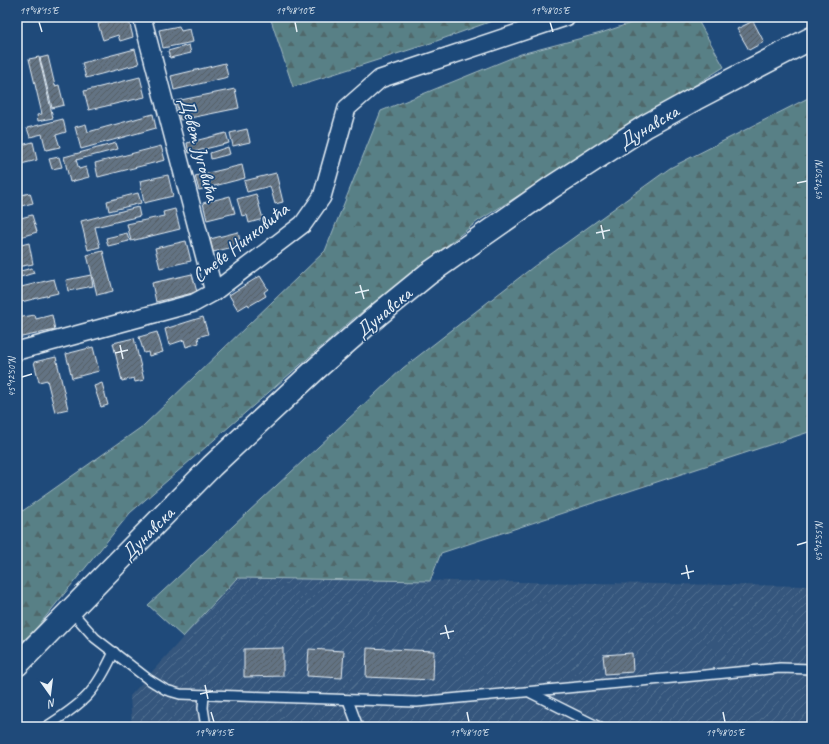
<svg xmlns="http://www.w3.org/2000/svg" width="829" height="744" font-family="Caveat,sans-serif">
<defs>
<pattern id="industrial-furrows" width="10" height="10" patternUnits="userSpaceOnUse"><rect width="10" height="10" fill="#34567d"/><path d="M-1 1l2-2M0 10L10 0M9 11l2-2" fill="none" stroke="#516f90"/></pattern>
<pattern id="forest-firs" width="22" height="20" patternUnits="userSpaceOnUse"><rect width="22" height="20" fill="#598086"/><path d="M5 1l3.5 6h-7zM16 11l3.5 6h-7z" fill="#50676b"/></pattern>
<pattern id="building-hatch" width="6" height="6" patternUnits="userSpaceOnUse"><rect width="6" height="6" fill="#647383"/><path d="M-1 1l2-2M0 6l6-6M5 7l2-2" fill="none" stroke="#555e66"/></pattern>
</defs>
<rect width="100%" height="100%" fill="#1f4a7a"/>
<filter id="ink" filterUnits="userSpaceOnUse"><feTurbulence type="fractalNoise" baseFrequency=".025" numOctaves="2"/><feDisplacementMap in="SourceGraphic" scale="8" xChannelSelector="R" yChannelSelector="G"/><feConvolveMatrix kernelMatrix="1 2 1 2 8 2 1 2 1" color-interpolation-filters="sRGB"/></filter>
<g filter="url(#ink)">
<polygon fill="url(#industrial-furrows)" points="237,578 812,586 812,727 132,727 130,696"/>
<g fill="url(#forest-firs)" stroke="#a0b8bf">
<polygon points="270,17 503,17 431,43 293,87"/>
<polygon points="649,17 696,17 724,67 478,221 353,319 130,513 34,631 17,646 17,513 24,510 143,426 325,251 381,111 521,54 601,33"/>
<polygon points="812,96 812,431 441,553 430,581 237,578 183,637 148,605 403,368 533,267 670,168"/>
</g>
<g fill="url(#building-hatch)" stroke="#e8f1f8">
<polygon points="122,17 128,17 133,37 120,41 118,35 103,40 98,24"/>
<polygon points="753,21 764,42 749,50 737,29"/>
<polygon points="179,26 181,31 190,29 193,42 163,48 159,30"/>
<polygon points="189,45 191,53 170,58 168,51"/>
<polygon points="135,49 139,64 86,78 82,63"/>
<polygon points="48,56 55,86 59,85 64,105 52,108 40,58"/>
<polygon points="39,57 53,118 38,121 37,115 42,114 29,59"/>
<polygon points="225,63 228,77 174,90 171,76"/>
<polygon points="140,77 145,97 89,110 84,91"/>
<polygon points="235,89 239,108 180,120 176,101"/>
<polygon points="153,114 156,128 81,149 75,127 86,124 88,132"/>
<polygon points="63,119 66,132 56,135 60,147 46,150 42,134 30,137 27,128"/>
<polygon points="247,129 250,142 233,146 230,133"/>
<polygon points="226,133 229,143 189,153 187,143"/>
<polygon points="33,142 37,160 17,165 17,146"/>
<polygon points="116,143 118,149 76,160 79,169 86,167 89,177 70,182 64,157"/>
<polygon points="161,146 165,160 98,177 95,163"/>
<polygon points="228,147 230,154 211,159 210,153"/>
<polygon points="59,157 62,167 52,169 49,159"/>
<polygon points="242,165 245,178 199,190 195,176"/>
<polygon points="276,173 283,202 275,204 270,186 247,192 244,181"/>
<polygon points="168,175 173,196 144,203 140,181"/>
<polygon points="30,193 33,203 17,207 17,196"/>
<polygon points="138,193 141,203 109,211 107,201"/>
<polygon points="256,194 263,219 249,223 247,215 242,216 237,199"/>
<polygon points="230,196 235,213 207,220 203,203"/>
<polygon points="138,207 140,216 95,227 100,247 88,250 81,221"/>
<polygon points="175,209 180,229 131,241 127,224 164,216 163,212"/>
<polygon points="32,215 37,232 17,238 17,219"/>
<polygon points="238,232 241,245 213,252 210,239"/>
<polygon points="127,233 129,241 108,246 106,238"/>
<polygon points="186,241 191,261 160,268 155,248"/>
<polygon points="29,243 33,264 17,267 17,246"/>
<polygon points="103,251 113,291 97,295 87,255"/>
<polygon points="32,268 34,273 17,278 17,272"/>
<polygon points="192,274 197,292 156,302 152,283"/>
<polygon points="91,275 93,286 68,291 66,280"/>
<polygon points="260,276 268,289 264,292 266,296 249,306 248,304 238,310 229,295"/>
<polygon points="54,279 58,293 17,303 17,288"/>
<polygon points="35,315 36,319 52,315 55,330 17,338 17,318"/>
<polygon points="203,317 208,334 198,337 199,343 186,347 184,340 169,345 165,329"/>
<polygon points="157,332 163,352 149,356 148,352 144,353 139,337"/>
<polygon points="134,338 144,380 135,382 134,378 122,381 113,343"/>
<polygon points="93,347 99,371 72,378 66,354"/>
<polygon points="56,357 68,409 55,412 47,380 39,382 34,362"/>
<polygon points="102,383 108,405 101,407 94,386"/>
<polygon points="283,648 283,676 244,677 244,649"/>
<polygon points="367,648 434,651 433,680 366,677"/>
<polygon points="309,649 344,651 342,678 307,676"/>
<polygon points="632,653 633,672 605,674 603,655"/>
</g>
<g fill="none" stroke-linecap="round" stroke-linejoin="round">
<defs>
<g id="service">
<polyline points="71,611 95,638 148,679 166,690 180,694 417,702 780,668 812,669"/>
<polyline points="531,693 599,727"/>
<polyline points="204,695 203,708 206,727"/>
<polyline points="348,700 358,727"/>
<path d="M 46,727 C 61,717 76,708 88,695 C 99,683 107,667 114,652"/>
</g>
<g id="minor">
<polyline points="142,17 214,292"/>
<polyline points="17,351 194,303 214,292 303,224 322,197 347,108 380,79 566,17"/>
</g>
<polyline id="secondary" points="17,665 212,466 317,368 379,314 428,274 552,187 646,126 695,99 812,38"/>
</defs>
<use href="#service" stroke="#e8f1f8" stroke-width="12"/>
<use href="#minor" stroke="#e8f1f8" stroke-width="20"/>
<use href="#secondary" stroke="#e8f1f8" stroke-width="25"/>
<use href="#service" stroke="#1f4a7a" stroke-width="9"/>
<use href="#minor" stroke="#1f4a7a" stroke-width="17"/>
<use href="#secondary" stroke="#1f4a7a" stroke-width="22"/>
</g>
</g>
<path fill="none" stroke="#e8f1f8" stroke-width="1.5" d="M 39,22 L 42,32M 295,22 L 297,32M 550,22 L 553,32M 797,183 L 807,181M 601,225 L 604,239M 596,233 L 610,230M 360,285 L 364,299M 355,293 L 369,290M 120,345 L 123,359M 115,353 L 128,350M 22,377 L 32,374M 797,545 L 807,542M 686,565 L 689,579M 681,574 L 694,571M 445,625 L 449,639M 440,634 L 454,631M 205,685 L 208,699M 200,694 L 213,691M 211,712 L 214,722M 467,712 L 469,722M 723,712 L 725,722"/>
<g text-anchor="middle" stroke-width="3.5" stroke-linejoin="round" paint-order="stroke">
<g font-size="20" fill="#e8f1f8" stroke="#1f4a7a">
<text transform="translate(648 126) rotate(-31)" y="7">Дунавска</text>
<text transform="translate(200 149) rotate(75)" y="7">Девет Југовића</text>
<text transform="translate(240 242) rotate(-38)" y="7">Стеве Нинковића</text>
<text transform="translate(383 312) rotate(-40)" y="7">Дунавска</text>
<text transform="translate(147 533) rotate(-45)" y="7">Дунавска</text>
</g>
</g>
<rect width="829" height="744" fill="none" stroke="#1f4a7a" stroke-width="44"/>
<g transform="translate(50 694) rotate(166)" stroke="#1f4a7a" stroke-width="3" paint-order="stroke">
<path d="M0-3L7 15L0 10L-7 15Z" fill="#e8f1f8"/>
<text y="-6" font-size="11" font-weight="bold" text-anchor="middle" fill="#e8f1f8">N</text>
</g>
<rect x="22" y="22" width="785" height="700" fill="none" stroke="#e8f1f8" stroke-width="1.5"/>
<g font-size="10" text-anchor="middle" fill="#e8f1f8">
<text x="39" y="14">19°48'15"E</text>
<text x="295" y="14">19°48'10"E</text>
<text x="550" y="14">19°48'05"E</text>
<text transform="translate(818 181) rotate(-90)" y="4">45°12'50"N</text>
<text transform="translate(11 377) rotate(-90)" y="4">45°12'50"N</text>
<text transform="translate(818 542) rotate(-90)" y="4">45°12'55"N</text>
<text x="214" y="736">19°48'15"E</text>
<text x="469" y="736">19°48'10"E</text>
<text x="725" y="736">19°48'05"E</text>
</g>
</svg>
